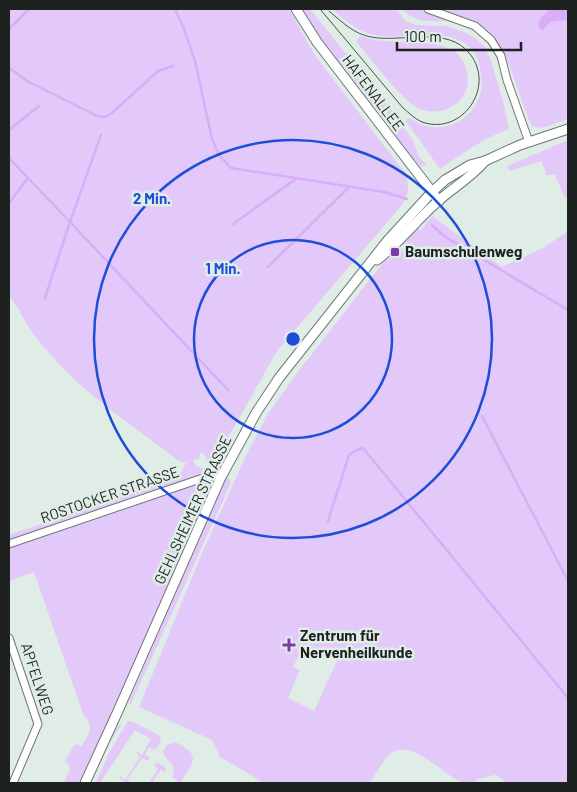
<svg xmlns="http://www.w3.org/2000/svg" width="577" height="792" font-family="Barlow,sans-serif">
<rect width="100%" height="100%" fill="#e0ede7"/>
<g fill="#e3c9f9" fill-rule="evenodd">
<path d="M 9,9 L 289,9 L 314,54 L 404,172 C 411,187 409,192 402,205 L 277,351 L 225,443 L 215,457 L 224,461 L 221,466 L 216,468 L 207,463 L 205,454 L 200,453 L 199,459 L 193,460 L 195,465 L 206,470 L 207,473 L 185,482 L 181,487 L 213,479 L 214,481 L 121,693 L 80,783 L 64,783 L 70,769 L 68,764 L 65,762 L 74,745 L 77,744 L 81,747 C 90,733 95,727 83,714 L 34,572 L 9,581 L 9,535 L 61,517 L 78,506 L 174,478 L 181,472 L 186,463 L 179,461 C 138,429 94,401 58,363 C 48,352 37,340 29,328 C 22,317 18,306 9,296 Z"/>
<polygon points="302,9 310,9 393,112 414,142 418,155 426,164 421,167 413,158 329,50"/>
<path d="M 332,9 L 397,9 L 405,21 L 416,25 L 446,26 L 462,31 L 475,38 L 485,47 L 491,61 L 503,101 L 509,129 C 483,138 462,154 440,169 L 406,121 L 409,118 C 416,122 423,126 431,127 C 460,131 486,105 481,75 C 480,66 478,58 473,51 C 449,22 401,43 370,34 C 355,30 344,19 332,9 Z"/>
<path d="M 403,9 L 423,9 L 434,16 L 450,21 C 433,21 414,24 403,9 Z"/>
<path d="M 438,9 L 568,9 L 568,119 L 542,128 L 532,126 C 515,93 512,45 478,24 C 466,17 451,14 438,9 Z"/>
<path d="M 360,36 C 368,38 377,41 386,41 C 408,43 433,40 453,50 C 465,57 471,79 466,91 C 458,110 435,116 418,108 C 403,101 368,56 356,41 Z"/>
<polygon points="568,140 568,201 563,194 555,175 546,175 542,161 510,171 507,166"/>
<path d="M 432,216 L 502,267 L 543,248 L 568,231 L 568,783 L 505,783 L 502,779 L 495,775 L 478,779 L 474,783 C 471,783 466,784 463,783 C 444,776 410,736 390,754 C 382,761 376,774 370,783 L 263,783 L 253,776 L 220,757 L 212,740 L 139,707 L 202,553 L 249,449 L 269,412 L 301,368 L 385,260 L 386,261 L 400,249 L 402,251 L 405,249 L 403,246 L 404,244 L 418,227 L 420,231 ZM 304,645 L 337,661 L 314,711 L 288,698 L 300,670 L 293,667 Z"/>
<polygon points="225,477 229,478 231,483 130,706 129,702"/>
<polygon points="128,721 133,722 159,735 161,742 155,750 149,747 145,754 150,758 147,761 142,758 127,780 131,783 123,783 124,781 119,778 120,776 125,780 140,757 136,753 137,752 142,755 151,739 135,730 100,783 96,783 110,751"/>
<path d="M 123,722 L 110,742 L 91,783 L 89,783 C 97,766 107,732 123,722 Z"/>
<path d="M 175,742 C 203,755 193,763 180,783 L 176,783 L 178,781 L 172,777 C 178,762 166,763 163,752 L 166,746 Z"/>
<polygon points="158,763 165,767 166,773 161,770 152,783 149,783 158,769 154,765"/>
</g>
<path fill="#d7aef7" d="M 550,9 L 568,9 L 568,21 C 558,20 548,20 543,31 L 538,26 L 540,19 Z"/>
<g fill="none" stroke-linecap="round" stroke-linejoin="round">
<g stroke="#d7aef7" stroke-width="2.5">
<polyline points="175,9 184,29 195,61 212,139 219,155 231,168 384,192 407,199"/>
<polyline points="9,29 29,9"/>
<polyline points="9,68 29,82 97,116 105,117 112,113 158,71 173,66"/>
<polyline points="9,130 39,106"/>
<polyline points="101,135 70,222 228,390"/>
<polyline points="9,158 70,222 45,298"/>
<polyline points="9,203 28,178"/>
<polyline points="233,224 297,178"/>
<polyline points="432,225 444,236 568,310"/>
<polyline points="268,267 350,186"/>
<polyline points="482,416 568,581"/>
<polyline points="328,521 349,455 355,451 363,448 568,698"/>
</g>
<defs>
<g id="minor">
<polyline points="428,9 475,26 491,40 501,56 507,80 529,142"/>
<polyline points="9,544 203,478 217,475 221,477"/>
<polyline points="9,638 38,724 13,783"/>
</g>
<g id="tertiary">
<polyline points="296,9 317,42 439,201"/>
<path d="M 377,260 C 399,243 415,222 436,203 C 452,188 471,178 485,161"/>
<polyline points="85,783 118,711 221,477 256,413 279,378 388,240 432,192 445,180 470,165 485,161 520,145 568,129"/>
</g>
</defs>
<use href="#minor" stroke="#6d7873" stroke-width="9"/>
<use href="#tertiary" stroke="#6d7873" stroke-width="11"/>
<use href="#minor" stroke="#fff" stroke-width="7"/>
<use href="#tertiary" stroke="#fff" stroke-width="9"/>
<path stroke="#49504d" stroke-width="1" d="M 320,9 L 403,108 C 409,113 415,119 422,122 C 462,136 496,87 470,54 C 448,25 401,43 371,37 C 354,34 342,22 329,11"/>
</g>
<g fill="none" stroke="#1d4ed8" stroke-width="2.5">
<circle cx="293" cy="339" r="99"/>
<circle cx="293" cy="339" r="199"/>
</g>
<g fill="#7f39ad" stroke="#e0ede7" stroke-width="2">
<rect x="390" y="247" width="10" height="10" rx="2.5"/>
<path d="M286.5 637.5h5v5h5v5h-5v5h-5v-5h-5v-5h5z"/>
</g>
<g text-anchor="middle" stroke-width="5" stroke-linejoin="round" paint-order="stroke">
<g font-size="15" fill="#1d2220" stroke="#e0ede7">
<text transform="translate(373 93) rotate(53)" y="5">HAFENALLEE</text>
<text transform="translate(110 495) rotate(-19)" y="5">ROSTOCKER STRASSE</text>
<text transform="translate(193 510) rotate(-65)" y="5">GEHLSHEIMER STRASSE</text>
<text transform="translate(37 679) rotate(72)" y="5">APFELWEG</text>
</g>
<g font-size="15" font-weight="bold" fill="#1d2220" stroke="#e0ede7" text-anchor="start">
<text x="405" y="257">Baumschulenweg</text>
<text x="300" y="641">Zentrum für<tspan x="300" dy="17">Nervenheilkunde</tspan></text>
</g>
</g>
<circle cx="293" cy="339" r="8" fill="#1d4ed8" stroke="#e0ede7" stroke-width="2.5"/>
<g font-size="15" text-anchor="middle" font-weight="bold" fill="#1d4ed8" stroke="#e0ede7" stroke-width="5" stroke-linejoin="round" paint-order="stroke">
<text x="152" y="204">2 Min.</text>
<text x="223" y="274">1 Min.</text>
</g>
<rect width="577" height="792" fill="none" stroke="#1d2220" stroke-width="20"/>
<path d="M397 42v8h124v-8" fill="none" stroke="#1d2220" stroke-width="2.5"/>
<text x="404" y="42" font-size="15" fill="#1d2220" stroke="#e0ede7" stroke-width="4" paint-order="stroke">100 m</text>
</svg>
